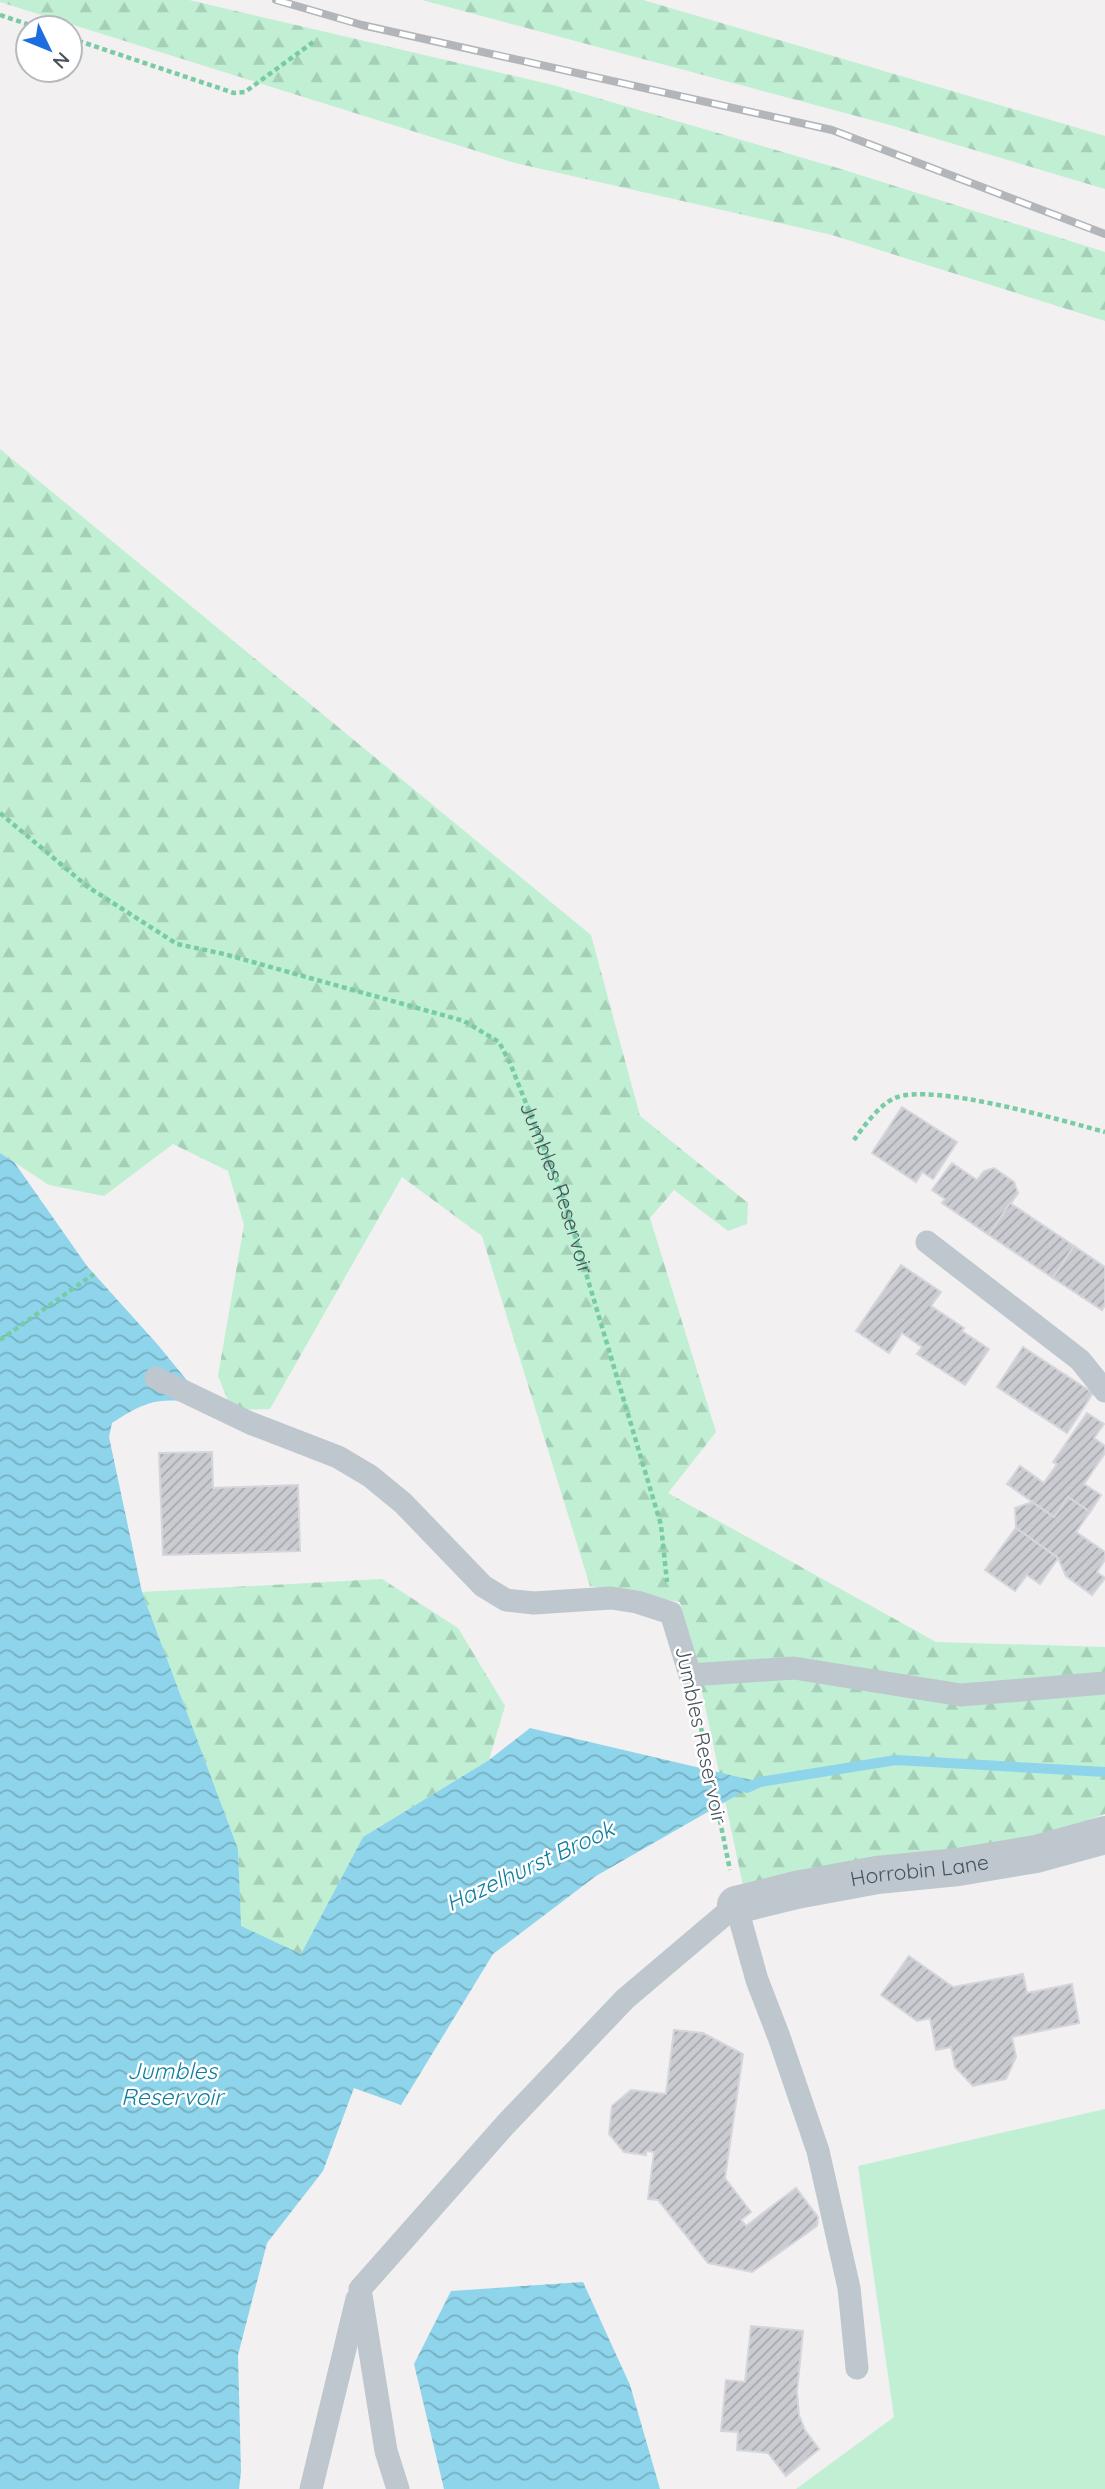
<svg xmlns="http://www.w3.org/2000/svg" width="1105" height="2489" font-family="Quicksand,sans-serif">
<defs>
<pattern id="forest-firs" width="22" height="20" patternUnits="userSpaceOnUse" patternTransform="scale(1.75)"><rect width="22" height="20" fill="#c0efd3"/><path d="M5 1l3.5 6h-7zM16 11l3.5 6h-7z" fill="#a6cfb8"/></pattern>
<pattern id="water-waves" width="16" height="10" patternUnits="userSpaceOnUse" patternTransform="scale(1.75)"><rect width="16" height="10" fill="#8ed5eb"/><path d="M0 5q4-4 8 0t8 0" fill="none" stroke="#76afc2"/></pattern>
<pattern id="building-hatch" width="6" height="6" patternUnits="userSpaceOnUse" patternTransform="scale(1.75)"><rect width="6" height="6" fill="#caccd2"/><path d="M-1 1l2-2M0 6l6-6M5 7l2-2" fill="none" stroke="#a6a8ae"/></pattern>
</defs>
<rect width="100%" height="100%" fill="#f2f0f0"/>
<polygon fill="#c0efd3" points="1105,2109 1105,2489 796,2489 894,2417 858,2166"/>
<g fill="url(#forest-firs)">
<polygon points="0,0 189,0 553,85 841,169 1105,252 1105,321 832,235 515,163 0,2"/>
<polygon points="422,0 643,0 1105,136 1105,189 890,125"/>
<polygon points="0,449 591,935 640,1116 748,1203 747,1224 728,1231 674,1190 650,1218 716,1432 668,1493 936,1642 1105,1647 1105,1814 1039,1838 744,1890 698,1673 680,1602 590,1586 482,1236 402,1177 270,1409 232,1410 218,1376 244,1225 228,1171 173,1144 104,1196 49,1185 0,1153"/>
<polygon points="382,1579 458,1628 505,1706 489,1760 363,1837 301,1954 240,1926 238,1849 142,1592"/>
</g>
<g fill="url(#water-waves)">
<path d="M 0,1153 L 14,1162 L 87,1266 L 158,1345 L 194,1389 L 186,1402 C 153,1397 139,1406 112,1423 L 109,1437 L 142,1592 L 238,1849 L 241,1926 L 301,1954 L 363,1837 L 489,1760 L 530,1728 L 760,1782 L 596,1876 L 493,1954 L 401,2105 L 354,2088 L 323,2171 L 267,2243 L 238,2355 L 241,2472 L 239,2489 L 0,2489 Z"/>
<polygon points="583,2282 630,2385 660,2489 444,2489 414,2364 451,2291"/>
</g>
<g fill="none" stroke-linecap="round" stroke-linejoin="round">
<polyline stroke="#8ed5eb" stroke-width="10" points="747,1788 760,1782 896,1760 1105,1772"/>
</g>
<g fill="url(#building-hatch)" stroke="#d4d6db" stroke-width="2">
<polygon points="902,1107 957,1142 933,1179 922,1172 916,1182 872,1153"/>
<polygon points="952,1163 977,1180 984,1171 994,1168 1014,1182 1018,1193 989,1235 942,1203 945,1199 932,1190"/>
<polygon points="1010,1203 1074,1246 1053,1278 989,1235"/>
<polygon points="1074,1246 1105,1267 1105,1305 1102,1310 1053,1278"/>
<polygon points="901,1265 941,1292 931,1306 964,1328 962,1331 989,1349 965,1385 917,1354 922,1347 902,1333 889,1353 856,1331"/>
<polygon points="1023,1347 1093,1393 1067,1433 997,1387"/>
<polygon points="1087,1413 1104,1424 1094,1438 1105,1446 1105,1453 1084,1484 1101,1495 1090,1512 1068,1497 1054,1517 1007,1484 1020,1466 1044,1483 1057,1464 1053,1462"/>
<polygon points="212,1452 213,1488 298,1485 300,1551 163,1555 159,1453"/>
<polygon points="1068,1497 1090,1512 1076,1532 1105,1552 1105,1560 1097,1572 1105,1578 1092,1595 1066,1576 1058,1558 1016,1528 1015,1508 1032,1502 1054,1517"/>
<polygon points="1016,1528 1058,1558 1040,1584 1027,1575 1015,1591 985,1570"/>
<polygon points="909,1956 953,1987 1023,1974 1027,1993 1072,1984 1079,2023 1012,2037 1016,2057 1006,2079 973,2086 955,2067 951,2047 936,2050 930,2018 917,2021 881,1995"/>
<polygon points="674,2030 703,2033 743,2054 725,2178 751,2212 741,2220 746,2226 796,2188 818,2217 817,2226 752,2272 708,2263 658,2200 648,2199 654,2152 646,2151 646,2155 624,2152 609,2134 612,2106 631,2090 666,2094"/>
<polygon points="751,2326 803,2331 797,2392 799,2415 805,2430 819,2449 786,2476 768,2453 737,2450 738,2432 721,2431 726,2380 745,2382"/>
</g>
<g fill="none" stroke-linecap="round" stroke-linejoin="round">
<g stroke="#78cca5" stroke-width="4.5" stroke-dasharray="5 3.5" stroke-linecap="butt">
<polyline points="0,15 39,28"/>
<polyline points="70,38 234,93 245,92 316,40"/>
<path id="s1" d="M 0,813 L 88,887 L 177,944 L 224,954 L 464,1021 L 499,1042 L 510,1063 L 563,1196 L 661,1525 L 667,1582"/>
<path d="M 854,1140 C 863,1127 880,1104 895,1098 C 932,1082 1063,1121 1105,1132"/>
<polyline points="0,1340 94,1274"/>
<polyline points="696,1703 730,1870"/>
</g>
<g stroke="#bec7ce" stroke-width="23">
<polyline points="927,1242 1080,1360 1105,1391"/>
<polyline points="156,1378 250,1423 338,1457 370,1476 403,1503 483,1586 506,1600 534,1603 611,1598 637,1602 671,1613 690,1675 794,1668 961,1695 1105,1683"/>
<polyline points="311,2489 357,2299"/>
<polyline points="398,2489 386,2451 360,2289 505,2125 625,1999 736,1905 757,1980 779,2037 818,2151 849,2288 857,2368"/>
</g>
<path stroke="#bec7ce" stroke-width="38" id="s2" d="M 736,1905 L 796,1890 L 877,1875 L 958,1867 L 1036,1854 L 1105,1835"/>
<defs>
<polyline id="rail" points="276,0 362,25 832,130 1105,234"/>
</defs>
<use href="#rail" stroke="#b2b5ba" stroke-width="8"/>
<use href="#rail" stroke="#fff" stroke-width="5" stroke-dasharray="16" stroke-linecap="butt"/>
</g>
<g text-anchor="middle" stroke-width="5" stroke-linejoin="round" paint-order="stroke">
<g font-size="21" fill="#48535d" stroke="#fff">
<text dy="7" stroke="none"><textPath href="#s1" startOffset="716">Jumbles Reservoir</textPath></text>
<text transform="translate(701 1735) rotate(78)" y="7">Jumbles Reservoir</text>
<text dy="7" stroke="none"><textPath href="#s2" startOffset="187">Horrobin Lane</textPath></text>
</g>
<g font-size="23" font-style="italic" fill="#0f7fa1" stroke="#fff">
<text transform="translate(530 1866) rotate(-25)" y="8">Hazelhurst Brook</text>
<text x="172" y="2079">Jumbles<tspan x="172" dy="26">Reservoir</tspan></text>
</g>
</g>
<g transform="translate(49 49) rotate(133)"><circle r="33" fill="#ffffff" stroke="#b6babe" stroke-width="2"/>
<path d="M0-5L12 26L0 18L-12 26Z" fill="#1d6de0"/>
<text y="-10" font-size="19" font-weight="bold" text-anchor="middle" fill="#48535d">N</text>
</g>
</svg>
